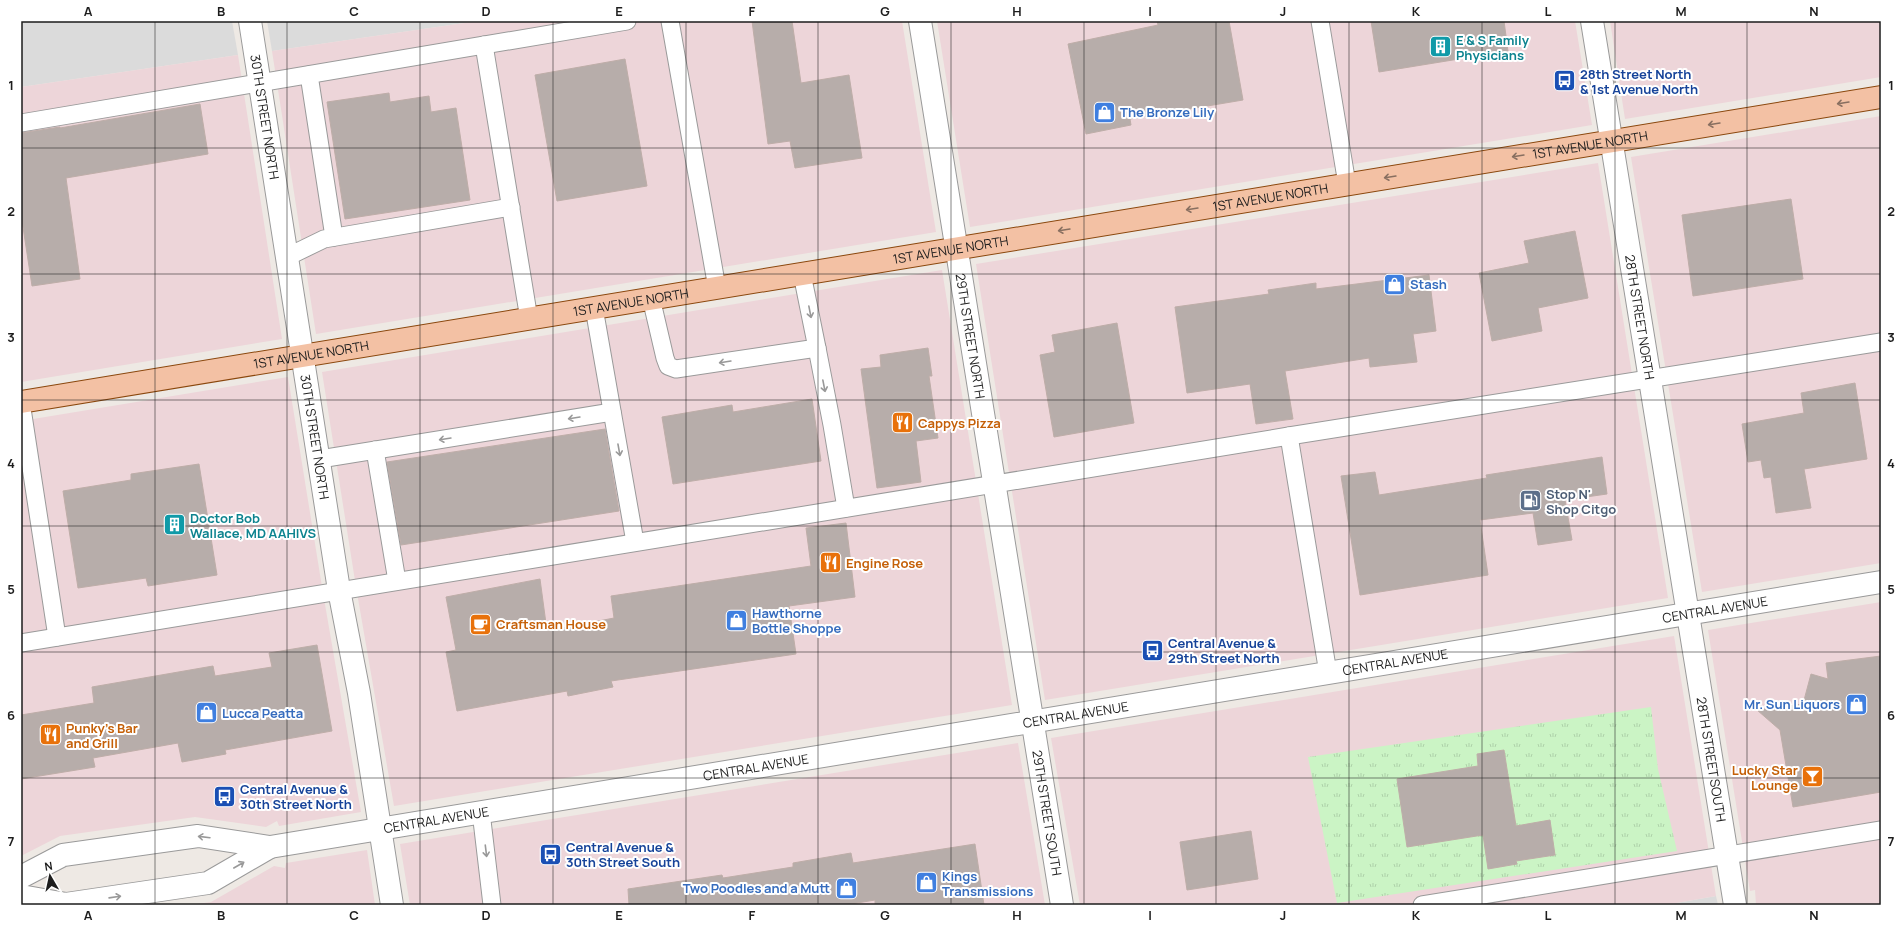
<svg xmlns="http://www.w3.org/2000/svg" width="1902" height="926" font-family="Manrope,sans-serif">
<defs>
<pattern id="park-tufts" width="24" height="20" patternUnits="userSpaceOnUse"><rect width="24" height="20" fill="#cbf4c5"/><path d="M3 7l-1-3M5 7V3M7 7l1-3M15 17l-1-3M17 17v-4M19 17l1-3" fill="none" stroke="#aed1a9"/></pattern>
</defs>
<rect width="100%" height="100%" fill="#eee9e4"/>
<g fill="#dbdbdb">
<polygon points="21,21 232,21 238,55 21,87"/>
<polygon points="267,21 478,21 272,51"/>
<polygon points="1716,896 1718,905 1665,905"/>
</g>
<g fill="#edd5d9">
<polygon points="478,21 902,21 936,232 316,334 272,51"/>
<polygon points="937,21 1575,21 1592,125 970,227"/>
<polygon points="1610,21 1881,21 1881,77 1625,119"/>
<polygon points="238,55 282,339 21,382 21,87"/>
<polygon points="1881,116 1881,563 1702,592 1631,157"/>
<polygon points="1598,163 1668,598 1045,700 976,264"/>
<polygon points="942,270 1012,705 394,806 356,587 322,372"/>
<polygon points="288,377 323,593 361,812 279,826 277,821 266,827 195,817 60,836 21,856 21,421"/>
<polygon points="1881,602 1881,905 1756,905 1755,890 1750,891 1708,630"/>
<polygon points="1674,636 1716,896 1665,905 1080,905 1051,738"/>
<polygon points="1018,743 1045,905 410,905 400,844"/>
<polygon points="367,850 375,905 190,905 211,902 274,866 285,868 286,863"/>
</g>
<polygon fill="url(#park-tufts)" points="1651,707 1658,769 1677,851 1337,903 1308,757"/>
<g fill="#b7adaa" stroke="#beada8">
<polygon points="752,21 792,21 801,83 849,75 862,158 795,168 790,141 768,144"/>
<polygon points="1157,21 1229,21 1243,100 1130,119 1131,125 1086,134 1068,44 1158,25"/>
<polygon points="1371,21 1504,21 1508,51 1379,72"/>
<polygon points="625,59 647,186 557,201 535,75"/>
<polygon points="389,93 390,102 429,96 431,112 456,108 470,200 345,219 327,102"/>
<polygon points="200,104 208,154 66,178 80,279 32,286 21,214 21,133 60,127 60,128"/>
<polygon points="1791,199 1803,279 1693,296 1682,215"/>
<polygon points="1575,231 1588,298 1538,308 1542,331 1492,341 1479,273 1529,263 1524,241"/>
<polygon points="1429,275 1436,331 1413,334 1417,362 1370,367 1369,358 1285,371 1293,419 1256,424 1250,384 1187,393 1175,307 1269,294 1268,290 1316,283 1316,289"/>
<polygon points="1117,323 1134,423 1054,437 1040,355 1055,352 1052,335"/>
<polygon points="928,348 932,376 929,376 938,438 916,441 921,482 877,488 861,369 881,367 880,355"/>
<polygon points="1855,383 1867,459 1804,469 1811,508 1776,513 1771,477 1764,478 1761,460 1748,462 1742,424 1804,413 1801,393"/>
<polygon points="812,399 821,461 673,484 662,417 732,405 733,412"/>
<polygon points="605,429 619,511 401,545 387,462"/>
<polygon points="1602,457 1607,494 1565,500 1572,540 1538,545 1533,513 1480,520 1488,575 1360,595 1341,476 1375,472 1379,495 1487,478 1486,475"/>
<polygon points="199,464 217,575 148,586 146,578 78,588 63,491 131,480 131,474"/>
<polygon points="846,523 855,597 789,606 796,654 611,681 613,687 568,696 567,691 457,711 446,652 456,650 446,597 540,579 547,631 614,618 611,596 811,566 806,528"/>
<polygon points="317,645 332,731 225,750 226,754 182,762 178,743 93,758 95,767 21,779 21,715 94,703 92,687 213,666 215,676 272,667 269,653"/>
<polygon points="1881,656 1881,792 1793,807 1780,730 1757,710 1803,704 1811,674 1828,679 1826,663"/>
<polygon points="1504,750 1516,826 1550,820 1555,855 1516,861 1517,864 1488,869 1483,835 1407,847 1397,779 1478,766 1477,754"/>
<polygon points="1251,831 1258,879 1187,890 1180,842"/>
<polygon points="975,844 984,905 875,905 875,900 845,905 629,905 628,889 722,875 723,878 793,867 793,863 851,853 853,863"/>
</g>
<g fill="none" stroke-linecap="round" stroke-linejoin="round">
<defs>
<g id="service">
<polyline points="670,21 717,288"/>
<polyline points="1320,21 1347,184"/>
<polyline points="484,45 529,319"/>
<polyline points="309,75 334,237"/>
<polyline points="21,123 627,21"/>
<polyline points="287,257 324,239 511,207"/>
<polyline points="651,298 665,358 668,366 676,369 817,348 802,274"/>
<polyline points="594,308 635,542"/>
<polyline points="817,348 832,425 846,508"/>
<polyline points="21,402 57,637"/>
<polyline points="1289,436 1328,673"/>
<polyline points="375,450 397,581"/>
<polyline points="320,459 612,412"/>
<polyline points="21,643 1289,436 1881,342"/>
<polyline points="481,812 492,905"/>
<polyline points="1422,905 1881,830"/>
</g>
<g id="minor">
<path id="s1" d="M 250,21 L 339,590 L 359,693 L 392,905"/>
<path id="s2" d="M 920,21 L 1062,905"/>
</g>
<g id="tertiary">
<path id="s3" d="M 1592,21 L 1735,905"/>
<path id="s4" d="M 21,877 L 63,855 L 198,836 L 270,847 L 1881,582"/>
<polyline points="21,896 66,904 208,883 270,847"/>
</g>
<g id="primary">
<path id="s5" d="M 21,402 L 1881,97"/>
</g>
</defs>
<use href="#service" stroke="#9a9a9a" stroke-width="19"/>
<use href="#minor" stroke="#9a9a9a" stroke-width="24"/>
<use href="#tertiary" stroke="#9a9a9a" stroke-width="24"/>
<use href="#primary" stroke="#8a470d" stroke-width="24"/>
<use href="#service" stroke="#fff" stroke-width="17"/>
<use href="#minor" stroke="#fff" stroke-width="22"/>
<use href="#tertiary" stroke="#fff" stroke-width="22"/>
<use href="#primary" stroke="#f3c1a4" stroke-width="22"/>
</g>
<defs><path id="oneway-shaft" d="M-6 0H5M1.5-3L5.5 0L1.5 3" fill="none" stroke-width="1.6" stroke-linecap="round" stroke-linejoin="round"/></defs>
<g stroke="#886f60">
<use href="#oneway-shaft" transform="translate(1843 103) rotate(171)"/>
<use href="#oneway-shaft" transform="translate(1714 124) rotate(171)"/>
<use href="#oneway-shaft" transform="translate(1518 156) rotate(171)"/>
<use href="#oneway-shaft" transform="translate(1390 177) rotate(171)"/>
<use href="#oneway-shaft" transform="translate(1192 209) rotate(171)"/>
<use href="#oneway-shaft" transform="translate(1064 230) rotate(171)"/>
</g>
<g stroke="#999">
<use href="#oneway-shaft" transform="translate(810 312) rotate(79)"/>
<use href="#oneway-shaft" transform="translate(725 362) rotate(171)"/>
<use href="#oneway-shaft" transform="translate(824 386) rotate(79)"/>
<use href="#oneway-shaft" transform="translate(574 418) rotate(171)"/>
<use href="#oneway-shaft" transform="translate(445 439) rotate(171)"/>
<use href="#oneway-shaft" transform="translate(619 450) rotate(80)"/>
<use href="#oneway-shaft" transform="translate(204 837) rotate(-173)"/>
<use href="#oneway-shaft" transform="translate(486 851) rotate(83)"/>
<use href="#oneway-shaft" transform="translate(239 865) rotate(-30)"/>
<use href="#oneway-shaft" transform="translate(115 897) rotate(-8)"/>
</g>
<path fill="none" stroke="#1d1d1d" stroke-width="1" stroke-opacity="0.55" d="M 155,21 L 155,905M 287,21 L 287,905M 420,21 L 420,905M 553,21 L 553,905M 686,21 L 686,905M 818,21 L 818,905M 951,21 L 951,905M 1084,21 L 1084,905M 1216,21 L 1216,905M 1349,21 L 1349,905M 1482,21 L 1482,905M 1615,21 L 1615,905M 1747,21 L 1747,905M 21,148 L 1881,148M 21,274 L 1881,274M 21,400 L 1881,400M 21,526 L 1881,526M 21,652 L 1881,652M 21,778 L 1881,778"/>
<defs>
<symbol id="building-square" viewBox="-11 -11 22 22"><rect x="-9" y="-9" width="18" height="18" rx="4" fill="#0f9aa8" stroke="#fff"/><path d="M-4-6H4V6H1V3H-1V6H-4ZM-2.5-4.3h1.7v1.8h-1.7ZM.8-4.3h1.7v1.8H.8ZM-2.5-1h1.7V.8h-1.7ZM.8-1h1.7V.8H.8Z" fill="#fff"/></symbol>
<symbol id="bus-square" viewBox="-11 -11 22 22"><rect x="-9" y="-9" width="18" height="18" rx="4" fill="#1a4fb4" stroke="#fff"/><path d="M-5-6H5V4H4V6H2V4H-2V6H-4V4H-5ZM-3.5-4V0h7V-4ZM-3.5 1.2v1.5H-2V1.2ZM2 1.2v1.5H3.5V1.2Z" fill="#fff"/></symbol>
<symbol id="shop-square" viewBox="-11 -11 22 22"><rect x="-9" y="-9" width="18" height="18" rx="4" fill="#3f7fe0" stroke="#fff"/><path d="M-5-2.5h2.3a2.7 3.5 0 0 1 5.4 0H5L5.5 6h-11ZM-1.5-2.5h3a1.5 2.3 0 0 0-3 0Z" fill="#fff"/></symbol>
<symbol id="restaurant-square" viewBox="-11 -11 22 22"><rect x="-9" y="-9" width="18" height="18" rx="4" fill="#e8710a" stroke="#fff"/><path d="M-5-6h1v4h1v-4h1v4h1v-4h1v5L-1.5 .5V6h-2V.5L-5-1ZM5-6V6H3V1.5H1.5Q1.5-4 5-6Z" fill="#fff"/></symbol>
<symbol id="fuel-square" viewBox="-11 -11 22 22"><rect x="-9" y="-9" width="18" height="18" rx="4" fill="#5c6f8a" stroke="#fff"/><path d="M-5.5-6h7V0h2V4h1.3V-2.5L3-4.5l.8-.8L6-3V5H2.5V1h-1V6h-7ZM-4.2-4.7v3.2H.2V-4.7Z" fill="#fff"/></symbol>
<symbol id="cafe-square" viewBox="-11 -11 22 22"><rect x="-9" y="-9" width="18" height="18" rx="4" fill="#e8710a" stroke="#fff"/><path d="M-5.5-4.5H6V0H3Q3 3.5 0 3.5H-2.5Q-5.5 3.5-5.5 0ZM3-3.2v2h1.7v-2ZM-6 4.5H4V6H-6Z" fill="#fff"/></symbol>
<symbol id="bar-square" viewBox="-11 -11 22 22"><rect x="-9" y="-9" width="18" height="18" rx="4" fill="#e8710a" stroke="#fff"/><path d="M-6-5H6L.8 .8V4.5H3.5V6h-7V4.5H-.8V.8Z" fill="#fff"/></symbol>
</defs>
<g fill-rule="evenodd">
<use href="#building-square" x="1428" y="34" width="25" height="25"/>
<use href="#bus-square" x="1552" y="68" width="25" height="25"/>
<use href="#shop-square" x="1092" y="100" width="25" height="25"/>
<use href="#shop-square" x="1382" y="272" width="25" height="25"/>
<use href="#restaurant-square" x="890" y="410" width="25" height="25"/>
<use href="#fuel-square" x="1518" y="488" width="25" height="25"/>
<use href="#building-square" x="162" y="512" width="25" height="25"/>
<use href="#restaurant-square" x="818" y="550" width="25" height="25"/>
<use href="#shop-square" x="724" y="608" width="25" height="25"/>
<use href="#cafe-square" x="468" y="612" width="25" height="25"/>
<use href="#bus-square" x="1140" y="638" width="25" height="25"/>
<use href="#shop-square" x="1844" y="692" width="25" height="25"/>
<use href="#shop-square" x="194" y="700" width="25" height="25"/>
<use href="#restaurant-square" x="38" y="722" width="25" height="25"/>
<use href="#bar-square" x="1800" y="764" width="25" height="25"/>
<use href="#bus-square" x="212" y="784" width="25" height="25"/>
<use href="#bus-square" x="538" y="842" width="25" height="25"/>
<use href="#shop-square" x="914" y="870" width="25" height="25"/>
<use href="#shop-square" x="834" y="876" width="25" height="25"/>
</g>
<g text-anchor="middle" stroke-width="4" stroke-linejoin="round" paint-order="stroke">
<g font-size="13" font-weight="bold" fill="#0d838f" stroke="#fff" text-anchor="start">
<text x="1456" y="45">E &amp; S Family<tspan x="1456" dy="15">Physicians</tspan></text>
<text x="190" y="523">Doctor Bob<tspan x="190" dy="15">Wallace, MD AAHIVS</tspan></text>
</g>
<g font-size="13" font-weight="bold" fill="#164399" stroke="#fff" text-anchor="start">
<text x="1580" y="79">28th Street North<tspan x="1580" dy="15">&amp; 1st Avenue North</tspan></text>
<text x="1168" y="648">Central Avenue &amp;<tspan x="1168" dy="15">29th Street North</tspan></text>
<text x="240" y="794">Central Avenue &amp;<tspan x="240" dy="15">30th Street North</tspan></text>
<text x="566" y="852">Central Avenue &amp;<tspan x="566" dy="15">30th Street South</tspan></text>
</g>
<g font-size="13" font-weight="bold" fill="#366cbe" stroke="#fff" text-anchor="start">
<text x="1120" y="117">The Bronze Lily</text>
<text x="1410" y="289">Stash</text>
<text x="752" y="618">Hawthorne<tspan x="752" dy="15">Bottle Shoppe</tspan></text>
<text x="1840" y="709" text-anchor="end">Mr. Sun Liquors</text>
<text x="222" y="718">Lucca Peatta</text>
<text x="942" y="881">Kings<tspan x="942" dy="15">Transmissions</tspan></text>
<text x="830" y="893" text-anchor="end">Two Poodles and a Mutt</text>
</g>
<g font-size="13" fill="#1d1d1d" stroke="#fff">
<text dy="5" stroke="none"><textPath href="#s1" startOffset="97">30TH STREET NORTH</textPath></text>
<text dy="5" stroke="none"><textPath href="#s5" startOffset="1590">1ST AVENUE NORTH</textPath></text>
<text dy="5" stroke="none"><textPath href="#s5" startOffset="1266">1ST AVENUE NORTH</textPath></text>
<text dy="5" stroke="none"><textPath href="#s5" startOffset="942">1ST AVENUE NORTH</textPath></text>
<text dy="5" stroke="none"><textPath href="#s5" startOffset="618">1ST AVENUE NORTH</textPath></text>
<text dy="5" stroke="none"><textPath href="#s3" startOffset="300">28TH STREET NORTH</textPath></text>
<text dy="5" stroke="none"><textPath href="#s2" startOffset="319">29TH STREET NORTH</textPath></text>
<text dy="5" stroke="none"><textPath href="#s5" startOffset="294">1ST AVENUE NORTH</textPath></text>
<text dy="5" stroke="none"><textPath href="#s1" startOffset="421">30TH STREET NORTH</textPath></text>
<text dy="5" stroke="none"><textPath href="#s4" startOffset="1721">CENTRAL AVENUE</textPath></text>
<text dy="5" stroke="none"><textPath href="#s4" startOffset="1397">CENTRAL AVENUE</textPath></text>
<text dy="5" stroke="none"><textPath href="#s4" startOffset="1073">CENTRAL AVENUE</textPath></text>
<text dy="5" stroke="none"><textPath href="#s3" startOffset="748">28TH STREET SOUTH</textPath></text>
<text dy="5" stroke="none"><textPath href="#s4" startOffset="749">CENTRAL AVENUE</textPath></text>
<text dy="5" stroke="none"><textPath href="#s2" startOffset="802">29TH STREET SOUTH</textPath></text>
<text dy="5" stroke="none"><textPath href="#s4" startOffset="425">CENTRAL AVENUE</textPath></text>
</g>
<g font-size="13" font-weight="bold" fill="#c56008" stroke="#fff" text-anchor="start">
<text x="918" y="428">Cappys Pizza</text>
<text x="846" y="568">Engine Rose</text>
<text x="496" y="629">Craftsman House</text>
<text x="66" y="733">Punky's Bar<tspan x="66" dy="15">and Grill</tspan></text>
<text x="1798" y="775" text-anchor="end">Lucky Star<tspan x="1798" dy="15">Lounge</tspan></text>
</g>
<g font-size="13" font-weight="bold" fill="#4e5e75" stroke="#fff" text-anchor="start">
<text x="1546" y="499">Stop N'<tspan x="1546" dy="15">Shop Citgo</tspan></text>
</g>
</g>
<rect width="1902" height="926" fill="none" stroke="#ffffff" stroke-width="44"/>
<g transform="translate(50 876) rotate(351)" stroke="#ffffff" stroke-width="3" paint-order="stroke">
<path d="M0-3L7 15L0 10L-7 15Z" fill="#1d1d1d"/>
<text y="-6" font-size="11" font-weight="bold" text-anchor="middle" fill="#1d1d1d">N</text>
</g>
<rect x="22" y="22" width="1858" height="882" fill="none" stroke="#1d1d1d" stroke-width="1.5"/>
<g font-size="13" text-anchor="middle" font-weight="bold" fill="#1d1d1d">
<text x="88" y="16">A</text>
<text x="221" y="16">B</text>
<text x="354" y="16">C</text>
<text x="486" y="16">D</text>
<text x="619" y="16">E</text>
<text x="752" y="16">F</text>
<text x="885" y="16">G</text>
<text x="1017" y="16">H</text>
<text x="1150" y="16">I</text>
<text x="1283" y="16">J</text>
<text x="1416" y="16">K</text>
<text x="1548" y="16">L</text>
<text x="1681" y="16">M</text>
<text x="1814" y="16">N</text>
<text x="11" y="90">1</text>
<text x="1891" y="90">1</text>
<text x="11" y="216">2</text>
<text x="1891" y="216">2</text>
<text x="11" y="342">3</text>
<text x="1891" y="342">3</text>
<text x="11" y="468">4</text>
<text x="1891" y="468">4</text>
<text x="11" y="594">5</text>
<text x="1891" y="594">5</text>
<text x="11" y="720">6</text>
<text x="1891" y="720">6</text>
<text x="11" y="846">7</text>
<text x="1891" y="846">7</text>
<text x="88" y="920">A</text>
<text x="221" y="920">B</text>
<text x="354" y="920">C</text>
<text x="486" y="920">D</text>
<text x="619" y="920">E</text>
<text x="752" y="920">F</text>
<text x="885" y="920">G</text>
<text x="1017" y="920">H</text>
<text x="1150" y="920">I</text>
<text x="1283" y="920">J</text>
<text x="1416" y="920">K</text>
<text x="1548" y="920">L</text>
<text x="1681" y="920">M</text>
<text x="1814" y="920">N</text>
</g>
</svg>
